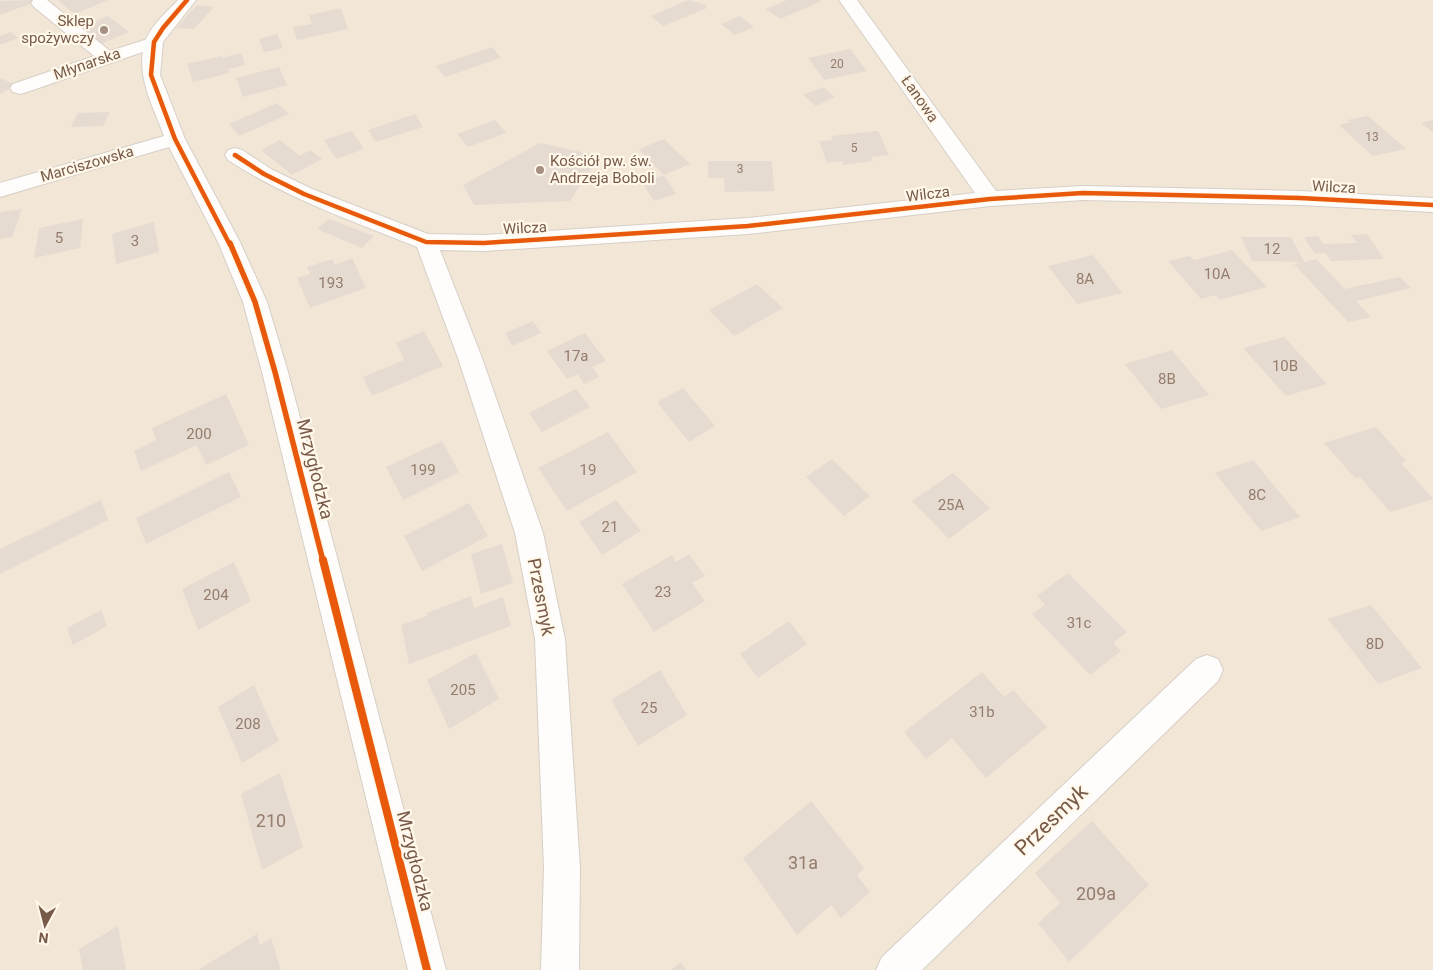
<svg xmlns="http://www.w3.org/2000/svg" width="1433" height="970" font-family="Roboto,sans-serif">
<rect width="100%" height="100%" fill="#f8f3ea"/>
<rect fill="#f2e6d7" x="0" y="0" width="1433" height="970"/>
<g fill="#e5dbd1">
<polygon points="33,0 35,2 0,15 0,1"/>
<polygon points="57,0 108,0 75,14"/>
<polygon points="688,0 704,4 707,6 705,9 663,26 651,16"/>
<polygon points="787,0 819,0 822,1 780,19 766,9"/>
<polygon points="197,5 214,7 194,29 176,28"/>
<polygon points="341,8 348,29 297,40 293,27 312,24 309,15"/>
<polygon points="108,16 129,32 99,45 79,29"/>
<polygon points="740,16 754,27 735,35 721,24"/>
<polygon points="11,32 18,38 0,45 0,36"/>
<polygon points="277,34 283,48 264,52 259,39"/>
<polygon points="492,47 501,58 445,77 436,66"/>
<polygon points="850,49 867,71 824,80 808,58"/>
<polygon points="241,53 245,65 228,69 229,73 193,82 187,64 221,56 222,58"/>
<polygon points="279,67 287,85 243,97 236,78"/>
<polygon points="0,78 16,85 0,94"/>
<polygon points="823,87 835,97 816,106 803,95"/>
<polygon points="277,103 289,114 239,136 229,124"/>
<polygon points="110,112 103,126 71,127 78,113"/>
<polygon points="415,114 423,127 376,142 368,130"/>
<polygon points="1368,116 1406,149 1373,156 1339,125 1350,122 1347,120"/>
<polygon points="495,120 506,133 468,147 457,134"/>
<polygon points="1433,120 1433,132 1421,123"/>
<polygon points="352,131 364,149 336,159 324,140"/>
<polygon points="878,131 889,155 871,157 873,161 843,165 842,161 827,163 819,141 833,140 831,136"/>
<polygon points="664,139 690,164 664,175 639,149"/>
<polygon points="280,140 300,156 310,150 322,159 292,175 261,150"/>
<polygon points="540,143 599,156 570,201 474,205 463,185"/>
<polygon points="708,161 772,161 774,191 725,192 724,178 708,178"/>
<polygon points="664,175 676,194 654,201 642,182"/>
<polygon points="22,209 12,237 0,239 0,212"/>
<polygon points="83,219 80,248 34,258 39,228"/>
<polygon points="329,219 374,236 362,248 317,229"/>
<polygon points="154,222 159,252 116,264 112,234"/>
<polygon points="1367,234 1384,259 1331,261 1326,253 1315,254 1304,237 1318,236 1323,244 1357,243 1351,235"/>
<polygon points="1241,237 1291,237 1304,262 1316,259 1345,289 1400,277 1411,288 1356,301 1371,317 1348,322 1294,264 1302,262 1252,261"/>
<polygon points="1232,250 1267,287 1219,300 1215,295 1201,299 1168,261 1190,256 1194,260"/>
<polygon points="1093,255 1122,293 1077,304 1048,266"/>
<polygon points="352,258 366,288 310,308 297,278 310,274 307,267 332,259 335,265"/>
<polygon points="757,284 783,308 734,336 709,310"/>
<polygon points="533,321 541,333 512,346 505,333"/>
<polygon points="424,331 443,366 372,396 363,377 404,360 396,343"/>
<polygon points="585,333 606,361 592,367 599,377 584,384 578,374 567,379 547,351"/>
<polygon points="1284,337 1327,384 1286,396 1243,348"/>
<polygon points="1172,350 1209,395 1161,409 1125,364"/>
<polygon points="683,388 715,426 689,442 657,402"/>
<polygon points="576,389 590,407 542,432 529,413"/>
<polygon points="226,394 249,445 206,465 197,445 141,471 134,451 156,440 152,428"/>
<polygon points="1376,427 1406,461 1401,463 1433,499 1390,512 1360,477 1355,478 1324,443"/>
<polygon points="608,432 637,472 567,511 538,468"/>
<polygon points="442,441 459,472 403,500 386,467"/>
<polygon points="832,459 870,496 844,516 806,477"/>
<polygon points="1253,460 1300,517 1261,531 1215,473"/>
<polygon points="229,472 241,497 146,544 136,518"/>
<polygon points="953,473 990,508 949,539 912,501"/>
<polygon points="101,500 108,520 0,574 0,549"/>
<polygon points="616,500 641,531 602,555 579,522"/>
<polygon points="469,503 488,536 422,571 404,536"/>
<polygon points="502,544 513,583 481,594 471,554"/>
<polygon points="689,554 705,576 692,583 705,601 654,632 622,584 672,555 676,562"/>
<polygon points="234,562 251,601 198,630 182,589"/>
<polygon points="1068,573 1127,632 1113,643 1121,651 1090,675 1032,614 1045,605 1037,596"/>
<polygon points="471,596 474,608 503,597 511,626 409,664 401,625 427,616 427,613"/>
<polygon points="1371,605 1422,668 1378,684 1328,619"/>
<polygon points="101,610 107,626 73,645 67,628"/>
<polygon points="789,621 807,644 758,678 740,654"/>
<polygon points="476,653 499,699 449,729 427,680"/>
<polygon points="660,670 687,715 638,746 611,700"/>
<polygon points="982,672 1004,697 1013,690 1047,727 986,778 952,738 926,759 904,732"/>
<polygon points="254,685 279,741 242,763 218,707"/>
<polygon points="280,773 303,847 262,870 241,794"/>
<polygon points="811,801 864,868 857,875 870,892 841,918 831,905 797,935 743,858"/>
<polygon points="1092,821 1149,885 1069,962 1038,923 1060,903 1035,873"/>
<polygon points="118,926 126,970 83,970 79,949"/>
<polygon points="257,934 260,945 271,938 281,970 198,970"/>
<polygon points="681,962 686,970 671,970"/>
</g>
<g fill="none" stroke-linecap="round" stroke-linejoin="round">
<defs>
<g id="minor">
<polygon points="33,0 47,0 110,51 154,37 160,38 163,42 160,46 27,92 20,94 13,92 10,88 13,84 94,56 34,7 31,3"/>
<path d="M 839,0 L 857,0 L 996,191 L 1083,186 L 1300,191 L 1433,198 L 1433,212 L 1300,205 L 1083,200 L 990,206 L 748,234 L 484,251 L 440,250 L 482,358 L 543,533 L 565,639 L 580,868 L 579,970 L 541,970 L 544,868 L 535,639 L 515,533 L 458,358 L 417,247 C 352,221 286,198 228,160 L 225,155 L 228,150 L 235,148 L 242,150 L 271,169 L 312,189 L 428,234 L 484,235 L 748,218 L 975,193 Z"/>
<polygon points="1207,655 1218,659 1223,670 1218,681 922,970 876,970 882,957 1196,659"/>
</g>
<path id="tertiary" d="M 178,0 L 196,0 L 163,42 L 160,75 L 185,139 L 240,242 L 267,302 L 288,372 L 446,970 L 408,970 L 262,372 L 243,302 L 218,242 L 169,147 L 0,197 L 0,183 L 164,136 C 153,106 135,75 145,43 C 149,27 167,12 178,0 Z"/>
</defs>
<use href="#minor" stroke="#d6cfc6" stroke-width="2"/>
<use href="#tertiary" stroke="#d6cfc6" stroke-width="2"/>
<use href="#minor" fill="#fefdfc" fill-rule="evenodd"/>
<use href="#tertiary" fill="#fefdfc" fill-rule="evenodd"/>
<defs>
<g id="cycleway-far2">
<polyline points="187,0 163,28 154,42 151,75 175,139 230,245"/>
<polyline points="235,155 264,174 304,194 426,242 484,243 748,226 990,199 1083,193 1300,198 1433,205"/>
</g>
<polyline id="cycleway-far1" points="230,243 255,302 275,372 323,561"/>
<polyline id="cycleway" points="323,560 427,970"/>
</defs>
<use href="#cycleway-far2" stroke="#fff8eb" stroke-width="7"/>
<use href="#cycleway-far1" stroke="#fff8eb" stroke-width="9"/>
<use href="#cycleway" stroke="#fff8eb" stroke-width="11"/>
<use href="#cycleway-far2" stroke="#e8590c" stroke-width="4.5"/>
<use href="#cycleway-far1" stroke="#e8590c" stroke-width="5.5"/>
<use href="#cycleway" stroke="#e8590c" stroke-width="8"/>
</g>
<g fill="#a59081" stroke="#fff8eb" stroke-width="2">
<circle cx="104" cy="30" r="5"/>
<circle cx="540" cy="170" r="5"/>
</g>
<g text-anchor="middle" stroke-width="4.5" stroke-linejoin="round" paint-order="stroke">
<g font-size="12" fill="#957c6c">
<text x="837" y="68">20</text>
<text x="1372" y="141">13</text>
<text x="854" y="152">5</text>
<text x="740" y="173">3</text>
</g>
<g font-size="15" fill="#785a48" stroke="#fff8eb" text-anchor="end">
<text x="94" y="26">Sklep<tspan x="94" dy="17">spożywczy</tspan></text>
<text x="550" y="166" text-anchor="start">Kościół pw. św.<tspan x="550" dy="17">Andrzeja Boboli</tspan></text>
</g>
<g font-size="15" fill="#785a48" stroke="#fff8eb">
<text transform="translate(87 64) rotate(-19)" y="5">Młynarska</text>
<text transform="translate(920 99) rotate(55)" y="5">Łanowa</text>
<text transform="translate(87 164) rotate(-16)" y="5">Marciszowska</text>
<text transform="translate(1334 187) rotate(3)" y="5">Wilcza</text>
<text transform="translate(928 194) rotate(-7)" y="5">Wilcza</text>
<text transform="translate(525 228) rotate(-3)" y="5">Wilcza</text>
</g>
<g font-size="15" fill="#957c6c">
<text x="59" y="243">5</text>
<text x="135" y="246">3</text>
<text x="1272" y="254">12</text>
<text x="1217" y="279">10A</text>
<text x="1085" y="284">8A</text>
<text x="331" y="288">193</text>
<text x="576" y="361">17a</text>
<text x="1285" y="371">10B</text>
<text x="1167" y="384">8B</text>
<text x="199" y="439">200</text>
<text x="423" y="475">199</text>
<text x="588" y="475">19</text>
<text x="1257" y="500">8C</text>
<text x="951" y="510">25A</text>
<text x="610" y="532">21</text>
<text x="663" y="597">23</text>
<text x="216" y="600">204</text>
<text x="1079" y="628">31c</text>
<text x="1375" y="649">8D</text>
<text x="463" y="695">205</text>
<text x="649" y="713">25</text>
<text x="982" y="717">31b</text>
<text x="248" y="729">208</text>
</g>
<g font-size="18" fill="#785a48" stroke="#fff8eb">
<text transform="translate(315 469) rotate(76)" y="6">Mrzygłodzka</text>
<text transform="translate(541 597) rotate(79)" y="6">Przesmyk</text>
<text transform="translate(415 861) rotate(76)" y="6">Mrzygłodzka</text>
</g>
<g font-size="18" fill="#957c6c">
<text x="271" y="827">210</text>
<text x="803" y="869">31a</text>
<text x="1096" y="900">209a</text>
</g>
<g font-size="21" fill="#785a48" stroke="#fff8eb">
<text transform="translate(1051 820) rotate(-44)" y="7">Przesmyk</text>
</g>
</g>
<g transform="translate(45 925) rotate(187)" stroke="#fff8eb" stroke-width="4" paint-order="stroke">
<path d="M0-4L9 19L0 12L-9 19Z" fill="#785a48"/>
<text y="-8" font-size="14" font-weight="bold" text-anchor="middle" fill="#785a48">N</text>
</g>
</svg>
